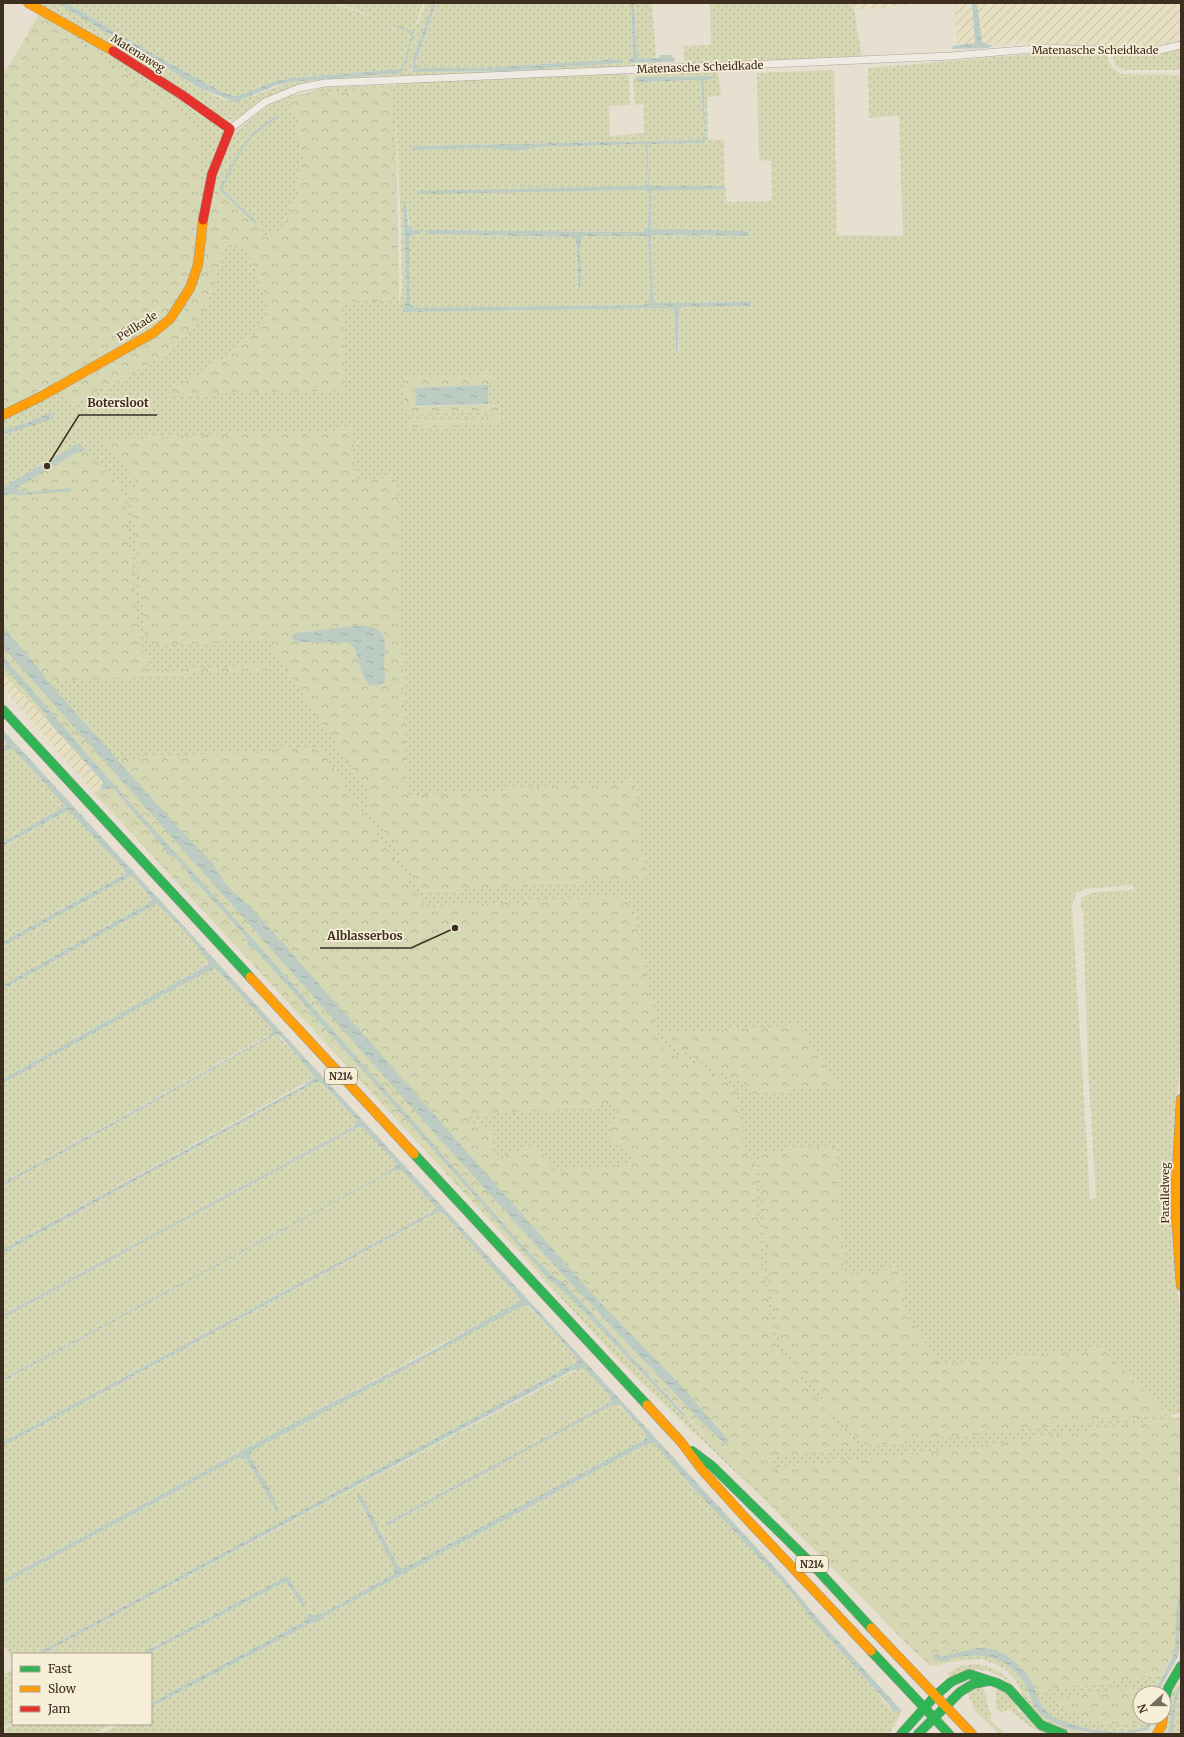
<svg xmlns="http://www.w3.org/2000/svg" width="1184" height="1737" font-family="Merriweather,serif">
<defs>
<pattern id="farmland-furrows" width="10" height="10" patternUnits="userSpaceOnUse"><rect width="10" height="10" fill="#e6dfc2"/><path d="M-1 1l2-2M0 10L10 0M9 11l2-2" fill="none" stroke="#c6c0a6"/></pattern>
<pattern id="grass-dots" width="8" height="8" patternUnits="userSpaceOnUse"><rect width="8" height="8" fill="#d6d7b3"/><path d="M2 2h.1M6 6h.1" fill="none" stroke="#b9b99a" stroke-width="1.8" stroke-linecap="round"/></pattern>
<pattern id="forest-crowns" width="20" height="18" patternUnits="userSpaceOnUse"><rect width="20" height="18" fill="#d6d7b3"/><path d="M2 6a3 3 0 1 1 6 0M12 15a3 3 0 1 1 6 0" fill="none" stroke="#b9b99a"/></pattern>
<pattern id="water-ripples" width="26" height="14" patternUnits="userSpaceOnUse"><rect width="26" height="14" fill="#bcccc2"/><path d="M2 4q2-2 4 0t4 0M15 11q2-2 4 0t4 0" fill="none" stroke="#a2b0a6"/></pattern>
</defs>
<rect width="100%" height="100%" fill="#e7e0d1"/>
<g fill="url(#farmland-furrows)">
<polygon points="853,3 910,3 910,5 855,10"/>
<polygon points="954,3 972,3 975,43 957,46"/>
<polygon points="977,3 1181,3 1181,41 1153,48 1031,43 991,45 982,42"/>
<polygon points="3,665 46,715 48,721 103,782 100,790 93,792 3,688"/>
</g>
<g fill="url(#grass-dots)" fill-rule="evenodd">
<path d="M 41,3 L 57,3 L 202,89 C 209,93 220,99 228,100 C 250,102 271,86 292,82 L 401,73 L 414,32 L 396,26 L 396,27 L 406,31 L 411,36 L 405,60 L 400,69 L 289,78 L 276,81 L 240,95 L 234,96 L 224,93 L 165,61 L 67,3 L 332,3 L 391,23 L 337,3 L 423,3 L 416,25 L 419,22 L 425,3 L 433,3 L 413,59 L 411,71 L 414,72 L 505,71 L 622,63 L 621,59 L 481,68 L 418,68 L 415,65 L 436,3 L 631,3 L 633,56 L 628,61 L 633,64 L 656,62 L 656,67 L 408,76 L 342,80 L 305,84 L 234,121 L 223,119 L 45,8 Z"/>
<polygon points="634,3 652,3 656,58 637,59"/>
<polygon points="710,3 853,3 862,58 685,65 684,46 711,45"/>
<path d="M 40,12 L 163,85 L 234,133 L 267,106 L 290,95 L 291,98 L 325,87 L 396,85 L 396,83 L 625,73 L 629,77 L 630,105 L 609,106 L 610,136 L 644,133 L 643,104 L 635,105 L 633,77 L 636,73 L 716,71 L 718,72 L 721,96 L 707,97 L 708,139 L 724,140 L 725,186 L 650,186 L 649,184 L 648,145 L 650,144 L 705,143 L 704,79 L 716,78 L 716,76 L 637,77 L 635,80 L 636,82 L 701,80 L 704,133 L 701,140 L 415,146 L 412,148 L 414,150 L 487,148 L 517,151 L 539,147 L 644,144 L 646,148 L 648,183 L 644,186 L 418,193 L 646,190 L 649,194 L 648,226 L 646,230 L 642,232 L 427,230 L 427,234 L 576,237 L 577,290 C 584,274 575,249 583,236 L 648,236 L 650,298 L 648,303 L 644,305 L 415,308 L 410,303 L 409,237 L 410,235 L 420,234 L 421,230 L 410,229 L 406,202 L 403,202 L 407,298 L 403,312 L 672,308 L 674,309 L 676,353 L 679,354 L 679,309 L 683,307 L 749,302 L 655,303 L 653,302 L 651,239 L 652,235 L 748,236 L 746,231 L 652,230 L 651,229 L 650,193 L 651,191 L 726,189 L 726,202 L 772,201 L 771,161 L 759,160 L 757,73 L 834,70 L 837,235 L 903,236 L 899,116 L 869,118 L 868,68 L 1043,53 L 1106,55 L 1111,66 L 1120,74 L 1181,75 L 1181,1049 L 1172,1167 L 1174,1242 L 1181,1331 L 1181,1413 L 1171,1414 L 1177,1650 L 1066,1688 L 1162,1675 L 1156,1693 L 1151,1693 L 1152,1687 L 1140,1688 L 1085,1720 C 1105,1724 1123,1724 1143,1722 L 1146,1717 L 1151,1717 L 1146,1727 C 1137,1729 1128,1732 1119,1732 C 1100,1732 1062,1725 1048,1713 C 1042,1707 1038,1699 1035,1692 L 1027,1693 L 1037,1710 L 1075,1730 L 1091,1734 L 1072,1734 L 1055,1728 L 1037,1715 L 1028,1706 L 1015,1679 L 1004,1668 L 982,1659 L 949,1662 L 957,1656 L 918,1655 L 109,783 L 3,674 L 3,77 ZM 396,108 L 401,229 L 402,289 L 399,304 ZM 491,374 L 494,385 L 488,385 L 488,404 L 499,404 L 500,424 L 486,418 L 488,416 L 486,411 L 404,414 L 403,378 ZM 1133,885 L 1134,890 C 1123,891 1090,890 1083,897 C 1080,900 1081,905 1081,909 L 1083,911 L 1088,1067 L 1096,1198 L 1090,1199 L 1072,905 L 1077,893 L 1084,889 Z"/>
<polygon points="1181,49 1181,70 1125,70 1116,66 1113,57 1115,54 1154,55"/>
<polygon points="13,748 63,802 65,806 3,842 3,752"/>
<polygon points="67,811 70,812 124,869 125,874 3,942 3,847"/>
<polygon points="129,877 133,877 149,895 152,898 151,902 3,985 3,946"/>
<path d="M 156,904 C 165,910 208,955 209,964 L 3,1079 L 3,989 Z"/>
<polygon points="215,968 273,1030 272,1033 3,1183 3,1083 185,983 209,969"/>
<polygon points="277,1035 314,1075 314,1078 3,1249 3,1186 270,1037"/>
<polygon points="316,1082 321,1082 357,1121 353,1127 3,1315 3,1253"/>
<polygon points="362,1126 396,1163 396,1168 3,1379 3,1318 356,1128"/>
<polygon points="402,1169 436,1206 434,1211 3,1442 3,1381 395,1170"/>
<polygon points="439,1212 443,1213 521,1300 519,1303 310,1414 3,1580 3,1446"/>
<polygon points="520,1246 550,1281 566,1293 681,1414 689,1419 762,1497 624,1366 516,1249"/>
<polygon points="527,1305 576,1357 577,1362 574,1365 36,1654 13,1654 13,1660 3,1643 3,1584 240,1457 246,1459 271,1502 250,1457 252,1451 513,1310"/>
<polygon points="580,1368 585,1368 609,1395 611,1402 386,1523 386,1526 610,1406 619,1405 645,1433 646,1436 644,1440 404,1568 399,1567 381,1531 357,1497 395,1570 392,1575 320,1615 314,1615 311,1613 308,1619 301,1623 151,1703 151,1654 147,1654 283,1583 287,1583 303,1607 305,1606 287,1576 141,1654 42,1654"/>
<polygon points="654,1443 690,1485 786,1586 893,1712 902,1711 889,1734 101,1734 120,1724 151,1724 151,1707 311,1623 318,1622 325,1616 598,1470 645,1445"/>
<path d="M 974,1664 C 991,1666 1001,1670 1012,1684 C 990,1669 975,1664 950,1678 L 947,1673 L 960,1666 Z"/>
<polygon points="13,1669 13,1722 3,1727 3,1675"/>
<path d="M 1175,1685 L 1181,1685 L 1181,1686 L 1174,1698 L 1169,1730 L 1168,1734 L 1162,1734 C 1169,1719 1167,1701 1175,1685 Z"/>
<path d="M 975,1686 L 983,1687 C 988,1696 985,1706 992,1714 L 989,1719 L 1006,1734 L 999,1734 L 975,1711 L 967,1691 Z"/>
<path d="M 996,1688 L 1011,1695 L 1018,1710 L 1038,1727 L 1051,1734 C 1035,1734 1020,1718 1008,1709 L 1002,1713 L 996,1708 Z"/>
<polygon points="1181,1690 1181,1734 1172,1734 1176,1703"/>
<polygon points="13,1724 113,1724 93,1734 3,1734 3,1730"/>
</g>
<g fill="url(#forest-crowns)" fill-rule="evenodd">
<path d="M 41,11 L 64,25 L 62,31 L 176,108 L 196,128 L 200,140 C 198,188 203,265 175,305 C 168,314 159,322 151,329 L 3,410 L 3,66 L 9,69 Z"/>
<path d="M 391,88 L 399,292 C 388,311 355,292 344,307 L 346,390 L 162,396 L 241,346 L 258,330 L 270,312 L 249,253 L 225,242 C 219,259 219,278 211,295 C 205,309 197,325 186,336 C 156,367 111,382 74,403 L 62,390 C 96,371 151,348 177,320 C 185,311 189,301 194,291 L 214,181 L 256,220 L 266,238 L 285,225 L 295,197 L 302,158 L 290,95 Z"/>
<polygon points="491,373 494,385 415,388 417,407 498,404 500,425 404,428 405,422 486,418 488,414 486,411 404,414 403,378"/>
<path d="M 353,429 L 355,479 L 397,477 L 407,796 L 635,781 L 646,878 L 424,893 L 363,800 L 372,799 L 267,640 L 148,646 L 145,635 L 130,489 L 142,488 L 101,439 ZM 355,626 C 404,624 375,654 386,678 L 365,680 C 361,667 358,645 344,641 L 344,628 Z"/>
<polygon points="85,450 119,485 125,497 139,634 142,650 147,657 146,666 148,671 266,665 269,670 49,682 40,670 3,627 3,497 9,494 22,495 67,492 71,488 21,493 17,488 75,453"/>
<path d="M 3,647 L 437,1136 L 562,1274 L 695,1415 L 726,1445 L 728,1440 L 684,1389 L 596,1298 L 250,906 L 231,890 L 223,880 L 213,864 L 164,812 L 118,759 L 320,747 L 422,902 L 434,907 L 616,896 L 628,900 L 635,912 L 639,944 L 660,1042 L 664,1048 L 725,1080 L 743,1095 L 738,1096 L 745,1154 L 754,1153 L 758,1229 L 774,1341 L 819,1401 L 856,1446 L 762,1460 L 776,1468 L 977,1446 L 1181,1417 L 1181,1475 L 1178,1476 L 1178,1481 L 1181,1484 L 1179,1594 L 1176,1613 L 1175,1652 L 1162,1675 L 1035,1692 L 1034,1687 L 991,1649 L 976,1648 L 939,1656 L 942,1662 L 954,1657 L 967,1654 C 954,1657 945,1666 931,1666 L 918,1655 L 762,1497 L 563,1282 L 555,1278 L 522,1245 L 230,913 L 111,782 L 3,656 ZM 616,1105 C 620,1124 607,1127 611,1143 L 616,1147 L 632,1153 L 634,1164 L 552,1171 C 536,1130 524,1158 495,1156 L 491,1151 L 494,1137 L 493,1130 L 487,1127 L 473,1123 L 468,1116 Z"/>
<path d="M 113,788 L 167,850 L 166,854 C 176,856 189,871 192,881 L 197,883 L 247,938 L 248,946 L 254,948 L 309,1010 L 310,1015 L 315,1017 L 520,1246 L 516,1249 L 93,792 Z"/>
<polygon points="799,1025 839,1086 750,1094 744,1084 669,1044 663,1034"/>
<polygon points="836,1146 845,1274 902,1268 907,1319 911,1319 939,1365 1106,1348 1110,1357 1169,1414 870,1446 862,1442 843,1424 790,1357 778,1337 764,1229 760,1152"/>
<path d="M 1152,1687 L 1151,1693 L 1140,1693 L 1140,1717 L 1146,1717 L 1143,1722 C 1102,1726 1093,1724 1056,1705 L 1055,1698 L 1104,1691 Z"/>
</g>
<g fill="url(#water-ripples)">
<polygon points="57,3 67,3 165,61 224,93 234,96 240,95 276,81 290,78 400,69 405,60 411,36 406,31 396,27 396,25 414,32 406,61 401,73 292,82 277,85 235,102 202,89"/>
<polygon points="433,3 436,3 415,64 418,68 481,68 622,59 622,63 505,71 412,72 413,59"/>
<polygon points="631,3 634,3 637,59 659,58 660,55 671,55 671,57 675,58 674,62 629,63 628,61 633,56"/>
<polygon points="972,3 977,3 982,42 992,46 988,48 952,49 953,46 975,43"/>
<path d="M 716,76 L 716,78 L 704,80 L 705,143 L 649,144 L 648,146 L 649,184 L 650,186 L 725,186 L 726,189 L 651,191 L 651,229 L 746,231 L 749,233 L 748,236 L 652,235 L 651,239 L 653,302 L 655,303 L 750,302 L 750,306 L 683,307 L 679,309 L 678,354 L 676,353 L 674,309 L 672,308 L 402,312 L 407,298 L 403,202 L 406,202 L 408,226 L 413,230 L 421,230 L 420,234 L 411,235 L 409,237 L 410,303 L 415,308 L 644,305 L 648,303 L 650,298 L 648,236 L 583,236 C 575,250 586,278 578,290 L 576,237 L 426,234 L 426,230 L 642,232 L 646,230 L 648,226 L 649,194 L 646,190 L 418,194 L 418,191 L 644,186 L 648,183 L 646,148 L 644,144 L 539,147 L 517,151 L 487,148 L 413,150 L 412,148 L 415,146 L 701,140 L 704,133 L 701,80 L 636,82 L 635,80 L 637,77 Z"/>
<polygon points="488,385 488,404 416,406 415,388"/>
<polygon points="50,412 54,419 53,419 3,435 3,430 32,421"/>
<polygon points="79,443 85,450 84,451 75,453 17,488 21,493 71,488 71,491 22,495 9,494 3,497 3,487"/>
<path d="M 355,626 C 388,625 386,638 384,666 C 384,672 386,677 385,682 C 379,686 375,686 368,684 L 365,680 L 354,647 L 349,643 L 295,642 L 292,636 L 297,633 Z"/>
<polygon points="3,627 40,670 44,677 164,812 213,864 223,880 231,890 250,906 596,1298 684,1389 728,1440 726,1445 695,1415 562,1274 437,1136 3,647"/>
<path d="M 3,656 L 111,782 L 230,913 L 522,1245 L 555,1278 L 563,1282 L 689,1419 L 681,1414 L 566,1293 L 550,1281 L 315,1017 L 310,1015 L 309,1010 L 254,948 L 248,946 L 247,938 L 197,883 L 192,881 C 189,871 176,856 166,854 L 166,850 L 113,788 L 100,790 L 103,782 L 48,721 L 46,715 L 3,665 Z"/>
<path d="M 3,730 L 780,1573 L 820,1621 L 902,1711 L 893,1712 L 890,1706 L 814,1622 L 786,1586 L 690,1485 L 654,1443 L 645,1445 L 598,1470 L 325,1616 L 318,1622 L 311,1623 L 151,1707 L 151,1703 L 301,1623 L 308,1619 L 308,1613 L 314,1615 L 320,1615 L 392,1575 L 395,1570 L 357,1496 L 361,1495 L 399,1567 L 404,1568 L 644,1440 L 646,1436 L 645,1433 L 620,1405 L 610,1406 L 386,1526 L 386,1523 L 611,1402 L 609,1395 L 584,1368 L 573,1370 L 42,1654 L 36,1654 L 577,1362 L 576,1357 L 530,1307 L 527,1305 L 522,1306 L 252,1451 L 250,1457 L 270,1490 L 279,1511 L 277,1512 L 246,1459 L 240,1457 L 3,1584 L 3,1580 L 310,1414 L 428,1353 L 521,1300 L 443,1213 L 438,1212 L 3,1446 L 3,1442 L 434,1211 L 436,1208 L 402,1170 L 395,1170 L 3,1381 L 3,1379 L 387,1173 L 396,1166 L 396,1163 L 362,1127 L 356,1128 L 3,1318 L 3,1315 L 353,1127 L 357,1121 L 321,1082 L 316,1082 L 3,1253 L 3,1249 L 303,1086 L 315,1077 L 281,1037 L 277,1035 L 270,1037 L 3,1186 L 3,1183 L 269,1036 L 273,1030 L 215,968 L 185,983 L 3,1083 L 3,1079 L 209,964 C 208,955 165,910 156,904 L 3,989 L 3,985 L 152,901 L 149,895 L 133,877 L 129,877 L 3,946 L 3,942 L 125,874 L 124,869 L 70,812 L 67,811 L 3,846 L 3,842 L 65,806 L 13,749 L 3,752 L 6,742 L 3,739 Z"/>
<path d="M 1181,1494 L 1181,1610 L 1179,1652 C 1175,1667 1163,1678 1159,1693 L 1156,1693 L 1159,1683 L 1175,1652 L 1176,1613 L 1179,1594 Z"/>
<polygon points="287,1576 306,1605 303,1607 287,1583 283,1583 147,1654 141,1654"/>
<path d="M 976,1648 C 981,1648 987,1648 991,1649 C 1009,1653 1027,1671 1034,1687 C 1038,1696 1040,1706 1048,1713 C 1062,1725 1100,1732 1119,1732 C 1128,1732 1137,1729 1146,1727 L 1151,1717 L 1154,1717 L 1148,1730 C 1117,1737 1062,1736 1038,1711 C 1030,1702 1030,1691 1023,1681 C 1004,1652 971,1651 942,1662 L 932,1658 L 936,1653 L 941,1657 Z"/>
<polygon points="1179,1686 1181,1686 1176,1703 1173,1733 1168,1734 1174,1698"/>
</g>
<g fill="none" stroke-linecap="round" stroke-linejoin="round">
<path stroke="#bcccc2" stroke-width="2.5" d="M 255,222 L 221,189 C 238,155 242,137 277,117"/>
<defs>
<polyline id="street" points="230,129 265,102 299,88 325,83 951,56 1046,48 1151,52 1181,45"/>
<g id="fast">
<polyline points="3,710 250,977"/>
<polyline points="414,1154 647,1405"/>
<polyline points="692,1451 712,1466 813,1565 871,1628"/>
<polyline points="871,1651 949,1734"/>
<polyline points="1164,1703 1168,1688 1181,1666"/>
<polyline points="901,1734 935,1696 951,1682 969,1674 997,1683 1009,1689 1041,1725 1063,1734"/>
<polyline points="918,1734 960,1692 973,1684 988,1681"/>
</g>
<g id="slow">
<polyline points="28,3 113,51"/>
<polyline points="3,415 42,396 153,333 170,319 190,288 198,265 203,220"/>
<polyline points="250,977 414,1154"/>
<polyline points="1181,1099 1175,1201 1181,1286"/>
<polyline points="647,1405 681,1442 703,1471 741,1513 871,1651"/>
<polyline points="871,1628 972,1734"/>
<polyline points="1157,1734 1162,1725 1163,1717"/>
</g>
<polyline id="jam" points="113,51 182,95 230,129 212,174 203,220"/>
</defs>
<use href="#street" stroke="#ada599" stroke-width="8"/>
<use href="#fast" stroke="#9c958a" stroke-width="10"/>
<use href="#slow" stroke="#9c958a" stroke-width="10"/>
<use href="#jam" stroke="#9c958a" stroke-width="10"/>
<use href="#street" stroke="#efebe3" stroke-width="7"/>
<use href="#fast" stroke="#30b455" stroke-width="9"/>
<use href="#slow" stroke="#ff9f0a" stroke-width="9"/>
<use href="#jam" stroke="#e5322d" stroke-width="9"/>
</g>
<g text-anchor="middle" stroke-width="3.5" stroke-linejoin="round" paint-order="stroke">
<g fill="#f7eed8" stroke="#756857" stroke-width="1">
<rect x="325" y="1068" width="32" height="16" rx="3"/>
<rect x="796" y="1556" width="32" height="16" rx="3"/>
</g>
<g font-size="10" font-weight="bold" fill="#3d2e20">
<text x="341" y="1080">N214</text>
<text x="812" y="1568">N214</text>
</g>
<g font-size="11" fill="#3d2e20" stroke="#f7eed8">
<text x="1095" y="54">Matenasche Scheidkade</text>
<text transform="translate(138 53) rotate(32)" y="4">Matenaweg</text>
<text transform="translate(700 67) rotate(-2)" y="4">Matenasche Scheidkade</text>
<text transform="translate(137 326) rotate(-32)" y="4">Peilkade</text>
<text transform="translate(1165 1193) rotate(-90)" y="4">Parallelweg</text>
</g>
</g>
<path fill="none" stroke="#3d2e20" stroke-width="1.5" d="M47 466L79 415H157M455 928L411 948H320"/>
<g fill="#3d2e20" stroke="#f7eed8" stroke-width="1.5">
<circle cx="47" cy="466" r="4"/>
<circle cx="455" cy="928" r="4"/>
</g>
<g font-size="12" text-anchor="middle" font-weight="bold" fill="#3d2e20" stroke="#f7eed8" stroke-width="3.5" stroke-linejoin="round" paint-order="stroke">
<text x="118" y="407">Botersloot</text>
<text x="365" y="940">Alblasserbos</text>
</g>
<rect width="1184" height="1737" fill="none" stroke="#3d2e20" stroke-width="8"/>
<rect x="12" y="1653" width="140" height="72" fill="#f7eed8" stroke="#ada18e"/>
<rect x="20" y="1666" width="20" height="6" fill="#30b455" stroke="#ada18e"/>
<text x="48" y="1673" font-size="12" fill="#3d2e20">Fast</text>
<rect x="20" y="1686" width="20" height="6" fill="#ff9f0a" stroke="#ada18e"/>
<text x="48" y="1693" font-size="12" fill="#3d2e20">Slow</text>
<rect x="20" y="1706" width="20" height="6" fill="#e5322d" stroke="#ada18e"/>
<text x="48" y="1713" font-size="12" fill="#3d2e20">Jam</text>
<g transform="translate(1152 1705) rotate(249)"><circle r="19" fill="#f7eed8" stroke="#ada18e"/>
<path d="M0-3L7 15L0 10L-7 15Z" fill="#786c5e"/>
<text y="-6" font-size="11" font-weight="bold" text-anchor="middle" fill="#3d2e20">N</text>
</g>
</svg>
